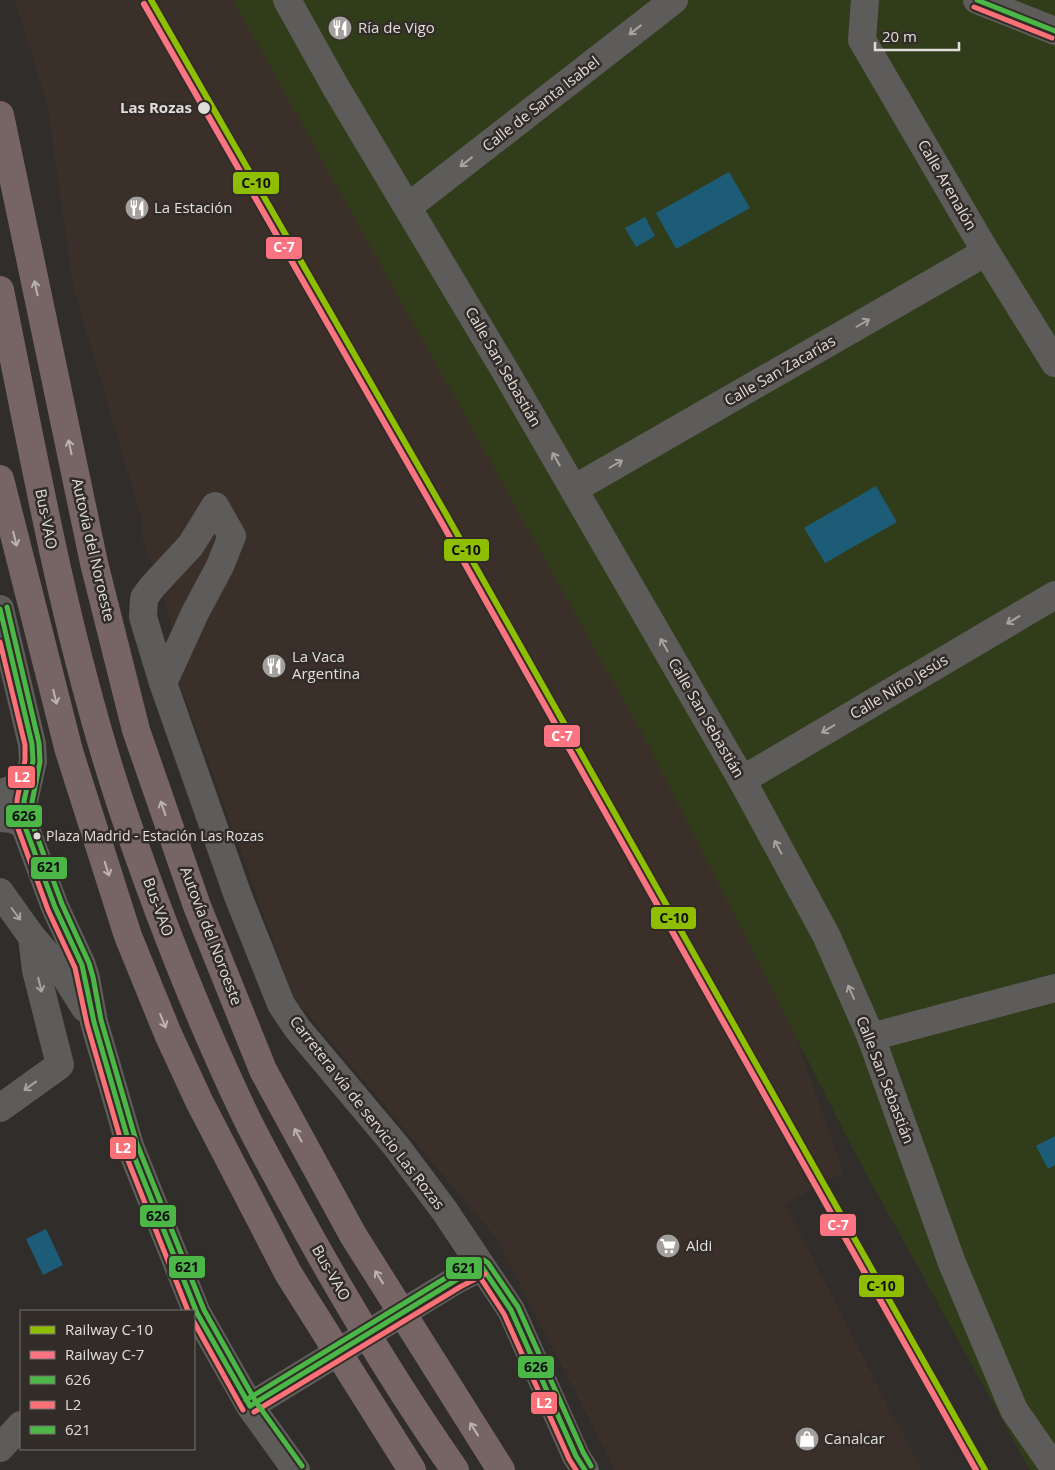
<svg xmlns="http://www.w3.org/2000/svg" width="1055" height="1470" font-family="'Open Sans',sans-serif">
<rect width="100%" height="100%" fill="#302d2a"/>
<polygon fill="#3b3029" points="15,0 279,0 704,775 843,1172 785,1204 921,1470 615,1470 497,1239 294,998 182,690 178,676 169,613 142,538 143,523 73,286 48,107"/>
<polygon fill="#313d1a" points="233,0 1055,0 1055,1470 1030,1470 856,1155 643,735"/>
<g fill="#1c5c76">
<polygon points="729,172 750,208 676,249 656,213"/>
<polygon points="645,217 655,236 636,247 625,228"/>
<polygon points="876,486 897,522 825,563 804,528"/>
<polygon points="1055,1136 1055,1165 1048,1169 1036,1146"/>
<polygon points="46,1229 63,1265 43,1275 26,1239"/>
</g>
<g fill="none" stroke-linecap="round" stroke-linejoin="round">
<g stroke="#5e5c5a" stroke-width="28">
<polyline points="287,0 335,86 507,374 742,780 826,935 871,1037 952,1263 1014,1410 1055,1469"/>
<polyline points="865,0 862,40 986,252 1055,363"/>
<polyline points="977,0 1055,31"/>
<polyline points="408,207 674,0"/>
<polyline points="574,489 986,252"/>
<polygon points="215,506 232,536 220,566 195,613 163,683 143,617 144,598 152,587 191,545"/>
<polyline points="0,609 32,744 33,761 24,801 24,824 55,907 82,965 86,978 94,1022 130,1146 197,1313 250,1406 296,1470"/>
<polyline points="163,683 238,896 281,1004 297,1028 396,1146 444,1210 511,1310 576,1456 585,1470"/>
<polyline points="742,780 1055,595"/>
<polyline points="0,793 20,787 29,777"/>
<polyline points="0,818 12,819 24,824"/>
<polyline points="0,892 32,937 36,970 60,1065 0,1108"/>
<polyline points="32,937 63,973 85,1008"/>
<polyline points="871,1037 1055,988"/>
<polyline points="250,1406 456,1280 482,1267"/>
<polyline points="0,1448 21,1425"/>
</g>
<g stroke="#776566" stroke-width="28">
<polyline points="0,115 94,563 136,730 197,906 263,1070 270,1083 353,1235 501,1470"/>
<path d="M 0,290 C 35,462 65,635 120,802 C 156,909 197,1015 246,1117 C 260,1146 276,1174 291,1202 C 341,1294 395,1384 455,1470"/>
<polyline points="0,479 69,751 128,936 168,1034 199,1101 288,1273 412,1470"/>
</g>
<defs>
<g id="bus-1">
<polyline points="977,0 1055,31"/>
<polyline points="0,609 32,744 33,761 24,801 24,824 55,907 82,965 94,1022 130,1146 197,1313 250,1406"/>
<polyline points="482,1267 511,1310 576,1456 585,1470"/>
<polyline points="250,1406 456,1280 482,1267"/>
</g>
<g id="bus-2">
<polyline points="974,7 1052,38"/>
<polyline points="0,642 25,745 25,760 17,800 17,826 48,910 75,968 87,1024 123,1148 188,1311"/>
<polyline points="476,1271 504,1314 569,1459 576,1470"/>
<polyline points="194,1322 243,1410"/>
<polyline points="254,1412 460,1287 485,1274"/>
</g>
<g id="bus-3">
<polyline points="7,607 39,743 40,762 32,802 32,823 62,904 89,963 93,977 101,1020 137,1144 204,1310 256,1402 302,1466"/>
<polyline points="246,1400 452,1274 479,1260 484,1260 488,1263 518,1307 583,1452 591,1466"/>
</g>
</defs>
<use href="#bus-1" stroke="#322c28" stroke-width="9"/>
<use href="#bus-2" stroke="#322c28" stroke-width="9"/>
<use href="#bus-3" stroke="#322c28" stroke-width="9"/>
<use href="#bus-1" stroke="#4ab747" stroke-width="5"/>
<use href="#bus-2" stroke="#fc7177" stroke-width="5"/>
<use href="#bus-3" stroke="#4ab747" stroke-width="5"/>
<defs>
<polyline id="rail-1" points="151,0 446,514 985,1470"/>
<polyline id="rail-2" points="144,4 439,518 976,1470"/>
</defs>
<use href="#rail-1" stroke="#322c28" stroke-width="10"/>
<use href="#rail-2" stroke="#322c28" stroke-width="10"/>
<use href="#rail-1" stroke="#8fbe00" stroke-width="6"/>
<use href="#rail-2" stroke="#fc7381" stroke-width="6"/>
</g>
<defs><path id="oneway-shaft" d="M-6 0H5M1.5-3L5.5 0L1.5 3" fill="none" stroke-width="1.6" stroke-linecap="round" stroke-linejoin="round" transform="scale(1.25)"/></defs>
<g stroke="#a6a3a0">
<use href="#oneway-shaft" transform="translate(635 30) rotate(142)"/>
<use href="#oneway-shaft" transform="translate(466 162) rotate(142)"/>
<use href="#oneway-shaft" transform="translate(863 323) rotate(-30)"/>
<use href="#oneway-shaft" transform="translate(556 459) rotate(-120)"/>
<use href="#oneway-shaft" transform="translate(616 464) rotate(-30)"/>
<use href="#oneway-shaft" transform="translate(1013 620) rotate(149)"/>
<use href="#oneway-shaft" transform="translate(664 645) rotate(-120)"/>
<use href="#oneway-shaft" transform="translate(828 729) rotate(149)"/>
<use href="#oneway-shaft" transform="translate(778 847) rotate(-118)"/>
<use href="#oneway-shaft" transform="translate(16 914) rotate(53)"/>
<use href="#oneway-shaft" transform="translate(40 985) rotate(76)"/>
<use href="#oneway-shaft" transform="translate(851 992) rotate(-114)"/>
<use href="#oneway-shaft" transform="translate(30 1086) rotate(144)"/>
</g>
<g stroke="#bcb3b1">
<use href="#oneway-shaft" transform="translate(36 288) rotate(-102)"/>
<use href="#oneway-shaft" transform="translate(70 447) rotate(-102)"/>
<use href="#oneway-shaft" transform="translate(15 539) rotate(76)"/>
<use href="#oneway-shaft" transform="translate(55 697) rotate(76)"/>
<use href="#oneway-shaft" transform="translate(163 808) rotate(-109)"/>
<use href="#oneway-shaft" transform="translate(107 869) rotate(72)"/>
<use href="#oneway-shaft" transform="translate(163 1021) rotate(68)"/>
<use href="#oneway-shaft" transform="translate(298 1135) rotate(-119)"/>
<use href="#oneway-shaft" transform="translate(379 1277) rotate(-122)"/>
<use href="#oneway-shaft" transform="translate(474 1429) rotate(-122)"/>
</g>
<defs>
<symbol id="restaurant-disc" viewBox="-11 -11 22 22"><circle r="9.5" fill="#a39f9c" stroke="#322c28"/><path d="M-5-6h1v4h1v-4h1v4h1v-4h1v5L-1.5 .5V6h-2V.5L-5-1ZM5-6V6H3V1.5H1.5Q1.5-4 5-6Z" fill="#fff"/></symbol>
<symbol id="supermarket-disc" viewBox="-11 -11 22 22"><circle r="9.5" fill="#a39f9c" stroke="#322c28"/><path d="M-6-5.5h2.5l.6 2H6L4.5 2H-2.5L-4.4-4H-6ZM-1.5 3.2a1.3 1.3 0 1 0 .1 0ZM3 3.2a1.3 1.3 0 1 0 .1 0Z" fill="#fff"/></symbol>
<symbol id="shop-disc" viewBox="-11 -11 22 22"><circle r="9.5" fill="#a39f9c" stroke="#322c28"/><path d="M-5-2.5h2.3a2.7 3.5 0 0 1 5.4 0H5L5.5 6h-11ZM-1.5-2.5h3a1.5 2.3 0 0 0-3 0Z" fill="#fff"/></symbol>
</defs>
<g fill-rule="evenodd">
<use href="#restaurant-disc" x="326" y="14" width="28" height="28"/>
<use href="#restaurant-disc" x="123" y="194" width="28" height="28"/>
<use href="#restaurant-disc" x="260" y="652" width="28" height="28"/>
<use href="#supermarket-disc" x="654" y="1232" width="28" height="28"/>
<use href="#shop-disc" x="793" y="1425" width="28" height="28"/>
</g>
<g fill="#e1ddda" stroke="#322c28" stroke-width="2">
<circle cx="204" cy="108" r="7"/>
<circle cx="37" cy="836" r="4.5"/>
</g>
<g text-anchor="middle" stroke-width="5" stroke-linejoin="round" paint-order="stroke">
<g font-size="14" fill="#e1ddda" stroke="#322c28" text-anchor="start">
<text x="46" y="841">Plaza Madrid - Estación Las Rozas</text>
</g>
<g font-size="15" fill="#e1ddda" stroke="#322c28" text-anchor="start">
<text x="358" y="33">Ría de Vigo</text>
<text x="154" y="213">La Estación</text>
<text x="292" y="662">La Vaca<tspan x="292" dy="17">Argentina</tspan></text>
<text x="686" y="1251">Aldi</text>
<text x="824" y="1444">Canalcar</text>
</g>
<g font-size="15" fill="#e1ddda" stroke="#322c28">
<text transform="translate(541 104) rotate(-38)" y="5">Calle de Santa Isabel</text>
<text transform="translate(947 185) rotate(60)" y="5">Calle Arenalón</text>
<text transform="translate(503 367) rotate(60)" y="5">Calle San Sebastián</text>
<text transform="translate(780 371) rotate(-30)" y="5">Calle San Zacarías</text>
<text transform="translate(46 519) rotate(79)" y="5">Bus-VAO</text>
<text transform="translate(93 550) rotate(77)" y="5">Autovía del Noroeste</text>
<text transform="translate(899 687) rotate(-31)" y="5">Calle Niño Jesús</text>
<text transform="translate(706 718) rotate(60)" y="5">Calle San Sebastián</text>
<text transform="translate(158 907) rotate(70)" y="5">Bus-VAO</text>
<text transform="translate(211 936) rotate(69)" y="5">Autovía del Noroeste</text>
<text transform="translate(885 1080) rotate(69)" y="5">Calle San Sebastián</text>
<text transform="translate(367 1113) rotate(52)" y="5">Carretera vía de servicio Las Rozas</text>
<text transform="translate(331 1273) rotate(60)" y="5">Bus-VAO</text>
</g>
<g font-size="15" font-weight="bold" fill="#e1ddda" stroke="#322c28" text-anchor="end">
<text x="192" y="113">Las Rozas</text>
</g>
</g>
<g stroke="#322c28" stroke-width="2">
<rect x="232" y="171" width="48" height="24" rx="5" fill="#8fbe00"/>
<rect x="265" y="236" width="38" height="24" rx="5" fill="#fc7381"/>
<rect x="443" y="538" width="47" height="24" rx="5" fill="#8fbe00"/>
<rect x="543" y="724" width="38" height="24" rx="5" fill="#fc7381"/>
<rect x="7" y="765" width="29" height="24" rx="5" fill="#fc7177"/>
<rect x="5" y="804" width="38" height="24" rx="5" fill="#4ab747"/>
<rect x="30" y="856" width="38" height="24" rx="5" fill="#4ab747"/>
<rect x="650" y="906" width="47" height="24" rx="5" fill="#8fbe00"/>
<rect x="109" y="1136" width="28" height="24" rx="5" fill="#fc7177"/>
<rect x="139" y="1204" width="38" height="24" rx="5" fill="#4ab747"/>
<rect x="819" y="1213" width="38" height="24" rx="5" fill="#fc7381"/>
<rect x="168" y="1255" width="38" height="24" rx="5" fill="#4ab747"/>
<rect x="445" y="1256" width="38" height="24" rx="5" fill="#4ab747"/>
<rect x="858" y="1274" width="47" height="24" rx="5" fill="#8fbe00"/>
<rect x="517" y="1355" width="38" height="24" rx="5" fill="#4ab747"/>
<rect x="530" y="1391" width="28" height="24" rx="5" fill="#fc7177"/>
</g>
<g font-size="14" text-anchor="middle" font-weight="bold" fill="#fff">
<text x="284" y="252">C-7</text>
<text x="562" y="741">C-7</text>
<text x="22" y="782">L2</text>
<text x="123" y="1153">L2</text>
<text x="838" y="1230">C-7</text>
<text x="544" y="1408">L2</text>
</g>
<g font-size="14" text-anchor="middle" font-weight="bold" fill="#111">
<text x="256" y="188">C-10</text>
<text x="466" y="555">C-10</text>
<text x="24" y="821">626</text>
<text x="49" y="872">621</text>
<text x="674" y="923">C-10</text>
<text x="158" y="1221">626</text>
<text x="187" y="1272">621</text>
<text x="464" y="1273">621</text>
<text x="881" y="1291">C-10</text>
<text x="536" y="1372">626</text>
</g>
<rect x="20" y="1310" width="175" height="140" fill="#322c28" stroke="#78736f"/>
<rect x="30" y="1326" width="25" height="8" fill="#8fbe00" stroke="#78736f"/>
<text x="65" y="1335" font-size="15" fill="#e1ddda">Railway C-10</text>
<rect x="30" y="1351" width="25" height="8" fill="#fc7381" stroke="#78736f"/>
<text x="65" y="1360" font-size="15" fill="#e1ddda">Railway C-7</text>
<rect x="30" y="1376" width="25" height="8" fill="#4ab747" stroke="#78736f"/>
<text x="65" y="1385" font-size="15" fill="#e1ddda">626</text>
<rect x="30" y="1401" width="25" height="8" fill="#fc7177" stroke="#78736f"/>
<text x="65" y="1410" font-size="15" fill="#e1ddda">L2</text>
<rect x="30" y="1426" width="25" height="8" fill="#4ab747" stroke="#78736f"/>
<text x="65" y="1435" font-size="15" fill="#e1ddda">621</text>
<path d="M875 42v8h84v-8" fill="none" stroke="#e1ddda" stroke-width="2.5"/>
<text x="882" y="42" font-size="15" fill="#e1ddda" stroke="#322c28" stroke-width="4" paint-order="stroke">20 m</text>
</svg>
